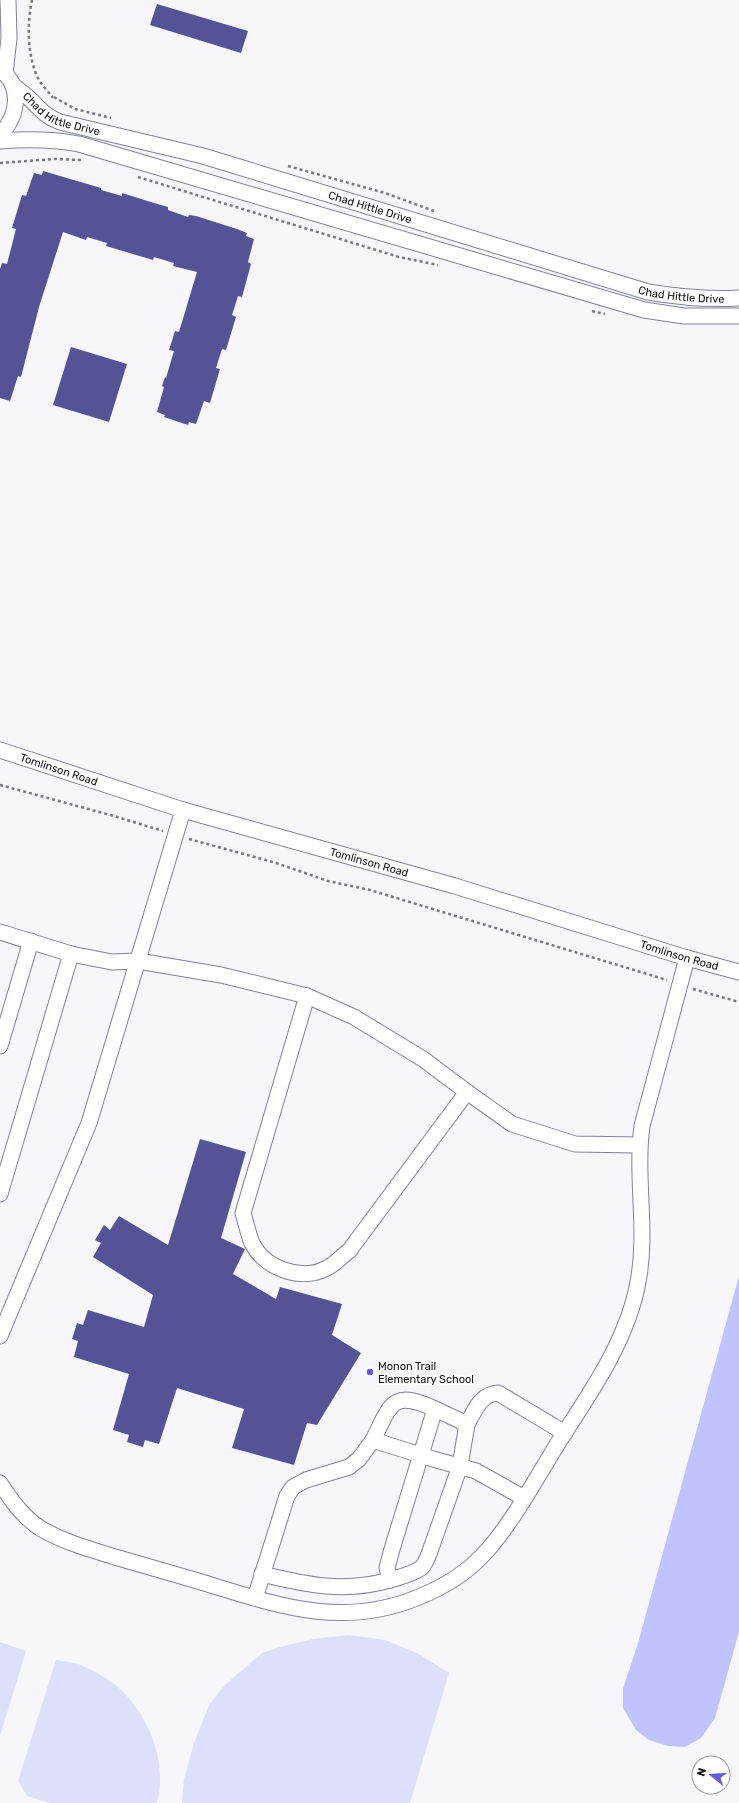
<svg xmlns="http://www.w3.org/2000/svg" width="739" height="1803" font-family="Rubik,sans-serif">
<rect width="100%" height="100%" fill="#f6f6fb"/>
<g fill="#dedffb">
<polygon points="349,1635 385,1640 417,1653 449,1673 410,1803 182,1803 184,1779 194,1743 209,1705 226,1684 262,1653 276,1648 313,1639"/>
<polygon points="0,1642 26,1651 0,1736"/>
<path d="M 56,1660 C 65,1662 76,1662 83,1666 C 97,1672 114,1682 124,1693 C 151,1721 167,1764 157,1803 L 49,1803 L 27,1796 L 18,1781 Z"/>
</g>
<polygon fill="#c1c3fe" points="739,1276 739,1632 715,1718 701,1738 685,1747 668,1746 649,1740 636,1730 623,1708 623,1689 638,1643"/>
<g fill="#555395">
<polygon points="157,4 248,31 241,53 150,25"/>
<polygon points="43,171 101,188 101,190 122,196 122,193 154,203 168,207 168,210 188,217 189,215 196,216 237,229 247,233 246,236 254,239 248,262 251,264 242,297 238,296 232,315 236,317 226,350 222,349 216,368 220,369 210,403 204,401 196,424 189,422 188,425 164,417 165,415 157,412 164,387 162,386 165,377 166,378 174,351 169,350 175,331 179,332 197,272 173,266 174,263 154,257 153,260 106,246 107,243 87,237 86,240 63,232 39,307 21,377 18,376 10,401 0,398 0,269 2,263 7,264 16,229 12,228 22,195 26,196 34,173 42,175"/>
<polygon points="71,347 127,364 109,422 53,405"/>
<polygon points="200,1139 246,1152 221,1238 245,1249 233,1274 276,1299 280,1287 342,1304 332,1335 361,1353 317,1425 307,1423 294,1465 232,1448 244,1409 177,1388 159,1444 145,1440 143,1447 127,1442 129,1435 113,1430 129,1374 74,1357 78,1341 72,1339 77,1323 83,1325 88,1310 144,1327 153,1295 93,1257 101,1243 95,1240 104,1225 110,1230 119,1216 168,1245"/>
</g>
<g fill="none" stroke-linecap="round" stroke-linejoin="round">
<defs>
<g id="minor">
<path d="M 0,69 C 23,87 18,116 0,135"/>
<polyline points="5,74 9,38 8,0"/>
<path id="s1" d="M 13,85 C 18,90 25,94 30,99 C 40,109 46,117 60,122 L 203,156 L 648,292 C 678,297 708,300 739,298"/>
<path d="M 0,141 C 27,139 52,139 79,144 L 644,310 L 684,316 L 739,316"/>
<path id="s2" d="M 0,750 L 183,810 L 455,886 L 687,958 L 739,972"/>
<polyline points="0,932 71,954 112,962 138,961 221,975 307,996 354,1017 423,1059 467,1092 512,1124 575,1144 639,1145"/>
<path d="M 307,996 L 243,1213 C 246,1223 248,1233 252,1243 C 264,1268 301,1282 327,1268 C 335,1264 342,1256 349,1251 L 467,1092"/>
<polyline points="0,1046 31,941"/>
<polyline points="0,1194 71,954"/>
<polyline points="0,1336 89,1123 183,810"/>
<path d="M 467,1424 C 475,1411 480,1394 498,1393 L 565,1433"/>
<path d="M 373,1440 C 391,1404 392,1389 435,1409 L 392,1549 L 387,1568 L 390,1580"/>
<path d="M 0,1483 C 11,1500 23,1517 40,1528 C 63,1542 90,1549 115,1557 C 143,1565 170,1573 198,1581 C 274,1604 340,1630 419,1597 C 441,1588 465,1574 482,1556 C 510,1527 536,1479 558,1443 C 590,1393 627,1342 638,1282 C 648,1230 635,1178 642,1126 L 687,958"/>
<path d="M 262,1574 C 307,1585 344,1593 390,1580 C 400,1577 413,1574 421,1568 C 425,1565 427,1558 429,1554 L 460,1466 L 467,1424 L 435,1409"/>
<polyline points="255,1598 287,1496 293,1487 306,1480 349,1467 359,1459 373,1440 433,1459 476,1471 524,1498"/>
</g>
</defs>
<use href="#minor" stroke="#818298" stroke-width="17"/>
<g stroke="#78787f" stroke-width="2.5" stroke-dasharray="3 3" stroke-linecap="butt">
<path d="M 32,0 C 27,23 27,56 38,78 C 42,86 49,92 53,98"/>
<polyline points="54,97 75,109 111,118"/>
<polyline points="0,163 54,159 81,160"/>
<polyline points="288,166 385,193 434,211"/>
<polyline points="138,177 399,257 438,265"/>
<polyline points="592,311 605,314"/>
<polyline points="0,785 114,816 163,831"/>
<polyline points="189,839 273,862 328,881 370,890 667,980"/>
<polyline points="693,989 739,1002"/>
</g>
<use href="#minor" stroke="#fff" stroke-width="15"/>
</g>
<circle fill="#685cd6" stroke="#fff" stroke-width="1.5" cx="370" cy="1372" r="4"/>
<g text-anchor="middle" stroke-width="4" stroke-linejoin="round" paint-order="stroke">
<g font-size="11" fill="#0d0d15" stroke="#fff">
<text dy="4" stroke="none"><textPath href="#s1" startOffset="58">Chad Hittle Drive</textPath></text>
<text dy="4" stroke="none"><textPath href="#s1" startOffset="382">Chad Hittle Drive</textPath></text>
<text dy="4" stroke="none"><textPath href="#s1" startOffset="706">Chad Hittle Drive</textPath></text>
<text dy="4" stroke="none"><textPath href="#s2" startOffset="62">Tomlinson Road</textPath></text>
<text dy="4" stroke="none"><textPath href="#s2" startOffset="386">Tomlinson Road</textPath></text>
<text dy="4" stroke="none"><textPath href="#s2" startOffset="710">Tomlinson Road</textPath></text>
</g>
<g font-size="11" fill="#0d0d15" stroke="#fff" text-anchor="start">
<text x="378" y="1370">Monon Trail<tspan x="378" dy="13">Elementary School</tspan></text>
</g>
</g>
<g transform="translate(711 1775) rotate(287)"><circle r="19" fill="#ffffff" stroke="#9e9ea1"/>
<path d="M0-3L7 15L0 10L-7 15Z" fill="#685cd6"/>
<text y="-6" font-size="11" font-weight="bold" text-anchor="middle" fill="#0d0d15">N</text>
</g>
</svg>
